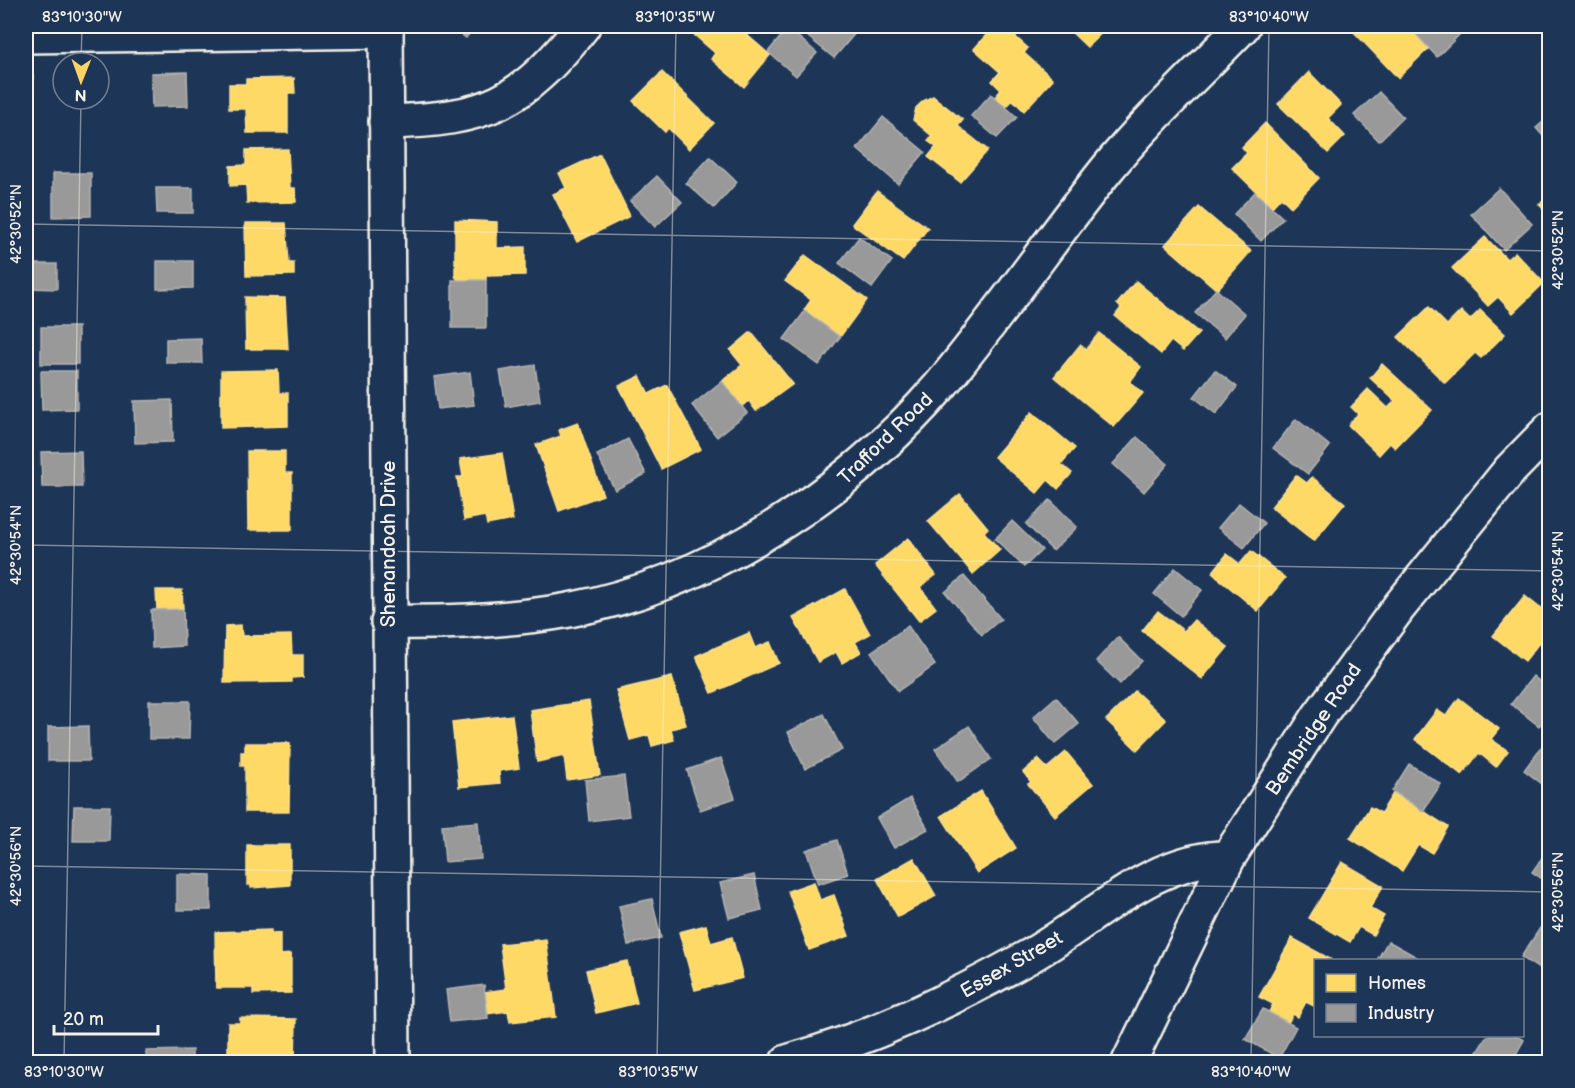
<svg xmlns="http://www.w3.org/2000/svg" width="1575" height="1088" font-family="'Balsamiq Sans',sans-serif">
<rect width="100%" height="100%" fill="#1d3557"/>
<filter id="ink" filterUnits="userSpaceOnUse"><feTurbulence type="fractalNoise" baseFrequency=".0167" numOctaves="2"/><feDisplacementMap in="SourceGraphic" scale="12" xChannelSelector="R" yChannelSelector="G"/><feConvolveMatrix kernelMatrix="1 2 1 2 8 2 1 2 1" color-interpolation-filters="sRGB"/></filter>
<g filter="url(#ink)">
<g fill="#ffd966" stroke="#fce08d" stroke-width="1.5">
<polygon points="687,26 743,26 740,29 770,55 744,87 711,59 715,53 685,27"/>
<polygon points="994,26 1003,26 1028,48 1024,53 1053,79 1024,111 1013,100 1006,107 995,97 1001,90 992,81 1000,72 974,49"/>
<polygon points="1065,26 1109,26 1087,47"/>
<polygon points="1359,26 1407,26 1429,48 1398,78 1353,31"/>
<polygon points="662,72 714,123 689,149 668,128 665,132 633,101"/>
<polygon points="1309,72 1341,105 1328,118 1345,136 1328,153 1278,104"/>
<polygon points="294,78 295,93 288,93 288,133 247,133 246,109 229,109 229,84 246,84 246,79"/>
<polygon points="933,96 963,120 958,126 988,150 960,182 928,157 936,147 928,141 932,136 913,120 916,108 923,101"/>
<polygon points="1265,123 1319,178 1291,207 1281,197 1272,207 1232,168 1247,153 1242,147"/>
<polygon points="288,149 290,188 295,188 296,202 247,203 246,185 230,186 230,166 246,165 246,150"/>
<polygon points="600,154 630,216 577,242 553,194 566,188 559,173"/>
<polygon points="877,191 928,228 903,261 852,224"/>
<polygon points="1550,195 1550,217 1539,204"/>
<polygon points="1199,207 1251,251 1217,290 1165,245"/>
<polygon points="455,220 497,222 497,248 525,247 525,275 486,276 486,280 458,280 455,276 455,267 458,264 455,264"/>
<polygon points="245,223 286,223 289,263 294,263 294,275 246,276"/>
<polygon points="1485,237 1507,259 1515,252 1544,283 1513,313 1498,297 1488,306 1452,268"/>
<polygon points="805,255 867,300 840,337 804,310 811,300 785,281"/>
<polygon points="1136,281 1199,333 1183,351 1171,341 1161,354 1115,316 1121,308 1117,304"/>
<polygon points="245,297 285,298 288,349 246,349"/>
<polygon points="1429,307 1447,325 1461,311 1470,320 1480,310 1505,334 1481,358 1475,353 1445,383 1398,337"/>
<polygon points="751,332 793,384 756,411 749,401 742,406 722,381 742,365 730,350"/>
<polygon points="1099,333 1141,367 1130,382 1143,393 1114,427 1054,377 1080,345 1086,349"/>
<polygon points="1382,364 1432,410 1395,448 1390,443 1379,455 1348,425 1358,414 1351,407 1368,389 1388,408 1395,401 1370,378"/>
<polygon points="278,370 279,393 288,393 288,426 221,428 221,371"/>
<polygon points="640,376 649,394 667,385 701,449 661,469 619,386"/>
<polygon points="1032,412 1075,448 1061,464 1072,473 1058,489 1048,480 1037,493 994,457"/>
<polygon points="578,423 603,495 559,511 536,445 561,436 559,430"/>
<polygon points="247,451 285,451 285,473 292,473 292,530 248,530"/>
<polygon points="502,453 513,520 487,525 485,516 464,520 457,477 463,477 460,459"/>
<polygon points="1296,475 1307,483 1312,477 1345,503 1314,541 1271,507"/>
<polygon points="960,494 988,528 984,532 1000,550 973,574 928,521"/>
<polygon points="908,538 936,575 920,587 936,608 919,621 875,565"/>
<polygon points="1251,551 1285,578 1258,611 1212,573 1227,554 1240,564"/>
<polygon points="845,589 870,634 855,642 861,652 842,663 836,652 818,662 793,618"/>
<polygon points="156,590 182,590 183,609 157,610"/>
<polygon points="1525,596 1550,616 1550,645 1542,639 1525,661 1493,636"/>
<polygon points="1158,611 1184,631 1194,620 1228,647 1202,679 1142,631"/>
<polygon points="241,625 242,636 291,635 292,655 303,655 303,677 292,678 292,682 224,683 225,626"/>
<polygon points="749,633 755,648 770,642 779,663 712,693 696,656"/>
<polygon points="672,677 686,725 671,729 674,740 652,746 649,735 630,740 616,690"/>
<polygon points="1135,691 1166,720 1137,750 1106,720"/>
<polygon points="1459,698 1499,729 1491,739 1508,751 1496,767 1479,753 1462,775 1415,739 1437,710 1446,716"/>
<polygon points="589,701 600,775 567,780 564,756 537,762 530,710"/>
<polygon points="512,715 519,768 499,771 500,783 459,787 452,722"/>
<polygon points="245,743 290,743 289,812 245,812 245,766 241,766 241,752 245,752"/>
<polygon points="1066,752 1093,784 1055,816 1028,784 1031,782 1023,772 1038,759 1047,768"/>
<polygon points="981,791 1016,848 977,873 941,816"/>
<polygon points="1394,792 1448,827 1432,853 1418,845 1402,871 1350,838 1370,807 1381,813"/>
<polygon points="247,845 290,845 290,885 251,888 251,885 247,885"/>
<polygon points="914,858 936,896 898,917 877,879"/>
<polygon points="1342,862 1383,886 1370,908 1384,916 1373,935 1359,927 1350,942 1309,918"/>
<polygon points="814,882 820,900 834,895 849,936 809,950 788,891"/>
<polygon points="706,925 711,943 732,937 743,978 695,990 679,932"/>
<polygon points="271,930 271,933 280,933 280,955 291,954 291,993 253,994 253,988 216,988 215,932"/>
<polygon points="1292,938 1330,959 1316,960 1316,1007 1306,1002 1298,1017 1293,1014 1288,1023 1269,1012 1273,1004 1259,997"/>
<polygon points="546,939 556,1017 510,1022 508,1011 487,1014 485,992 506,989 500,944"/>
<polygon points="627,961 637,1003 596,1013 586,970"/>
<polygon points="240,1018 296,1019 295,1061 228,1059 228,1023 240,1023"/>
</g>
<g fill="#999" stroke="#b4b3b1" stroke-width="1.5">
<polygon points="449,26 475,26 466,38"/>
<polygon points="808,26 848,26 856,32 834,58 802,32"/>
<polygon points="1411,26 1452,26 1460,34 1437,57 1409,27"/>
<polygon points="788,28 817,53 796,76 768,52"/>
<polygon points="187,72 188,106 152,107 151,73"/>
<polygon points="26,74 33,74 34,111 26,111"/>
<polygon points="1379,92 1403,117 1379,141 1354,115"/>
<polygon points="991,94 1017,117 997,138 971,116"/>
<polygon points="1550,116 1550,144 1536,128"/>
<polygon points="883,117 925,152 898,184 857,149"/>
<polygon points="710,157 737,182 714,208 686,183"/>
<polygon points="53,173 91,173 91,216 53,217"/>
<polygon points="657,176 682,202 655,227 630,201"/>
<polygon points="156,188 193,188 193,213 157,213"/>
<polygon points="1499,188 1532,224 1504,250 1471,214"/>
<polygon points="1255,192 1283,218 1261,241 1234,214"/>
<polygon points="859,237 892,261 872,288 839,263"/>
<polygon points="157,261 193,261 193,288 157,289"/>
<polygon points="26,264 57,264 57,289 26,288"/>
<rect x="452" y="280" width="34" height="48"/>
<polygon points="1216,289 1245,314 1225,338 1195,313"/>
<polygon points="805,311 840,337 819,365 784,339"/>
<rect x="41" y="327" width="37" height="37"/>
<polygon points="201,338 202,363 166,363 166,339"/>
<polygon points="535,365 540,401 506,407 500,371"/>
<polygon points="1215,370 1237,387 1216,414 1194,397"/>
<polygon points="41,371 77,371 77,409 42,410"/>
<polygon points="470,372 474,405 438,409 434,377"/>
<polygon points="722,381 747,413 717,437 692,405"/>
<polygon points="172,400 173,442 135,443 134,401"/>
<polygon points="1296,419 1330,446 1308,474 1273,448"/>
<polygon points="1137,437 1168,464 1144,492 1113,464"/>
<polygon points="628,439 646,474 615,490 597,455"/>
<polygon points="81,451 82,487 42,487 41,452"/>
<polygon points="1050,500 1077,527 1053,551 1026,524"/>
<polygon points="1239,503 1264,523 1244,548 1218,528"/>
<polygon points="1012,521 1042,550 1024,567 995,539"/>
<polygon points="1175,568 1202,590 1181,616 1154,594"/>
<polygon points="964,576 1001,619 982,635 945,592"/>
<polygon points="183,609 184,646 152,648 151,610"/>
<polygon points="908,626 935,665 898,691 871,652"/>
<polygon points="1118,637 1142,661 1120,684 1096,661"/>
<polygon points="1533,676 1550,690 1550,713 1539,726 1511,704"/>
<polygon points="1056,697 1079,724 1055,744 1033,717"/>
<polygon points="149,701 190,701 189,739 149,739"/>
<polygon points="824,714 842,750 805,769 788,732"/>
<polygon points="88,726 89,761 48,761 48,727"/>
<polygon points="969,726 991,759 958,782 935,749"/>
<polygon points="1545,742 1550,745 1550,790 1524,770"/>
<polygon points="721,758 735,798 700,810 687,770"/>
<polygon points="1409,764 1441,784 1423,811 1392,791"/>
<polygon points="624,776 629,816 589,821 585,780"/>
<polygon points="910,798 928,829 894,848 877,818"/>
<polygon points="74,806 110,806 109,841 73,841"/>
<polygon points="478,822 481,859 445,862 442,825"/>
<polygon points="837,840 848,874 818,884 806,850"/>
<polygon points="1546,852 1550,855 1550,884 1532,872"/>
<polygon points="177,874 211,875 211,910 177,910"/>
<polygon points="754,875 762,910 729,918 720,883"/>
<polygon points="652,899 661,938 628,945 619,906"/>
<polygon points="1540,928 1550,935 1550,976 1521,957"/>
<polygon points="1388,941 1417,957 1416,960 1377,960"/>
<polygon points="484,985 488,1018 450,1022 446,990"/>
<polygon points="1263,1009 1296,1027 1279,1058 1245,1039"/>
<polygon points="1487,1036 1516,1036 1524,1040 1512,1061 1496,1062 1477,1052"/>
<polygon points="192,1050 192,1062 146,1062 146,1051"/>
</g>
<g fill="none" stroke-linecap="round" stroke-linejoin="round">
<defs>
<g id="minor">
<polyline points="386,26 393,1062"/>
<polyline points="26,36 386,31"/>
<path d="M 386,122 C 488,119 519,105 583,26"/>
<path d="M 388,622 C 449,623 509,621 569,610 C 709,584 846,494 939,387 C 998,317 1050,240 1107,169 C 1148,119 1198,73 1243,26"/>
<path d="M 787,1062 C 872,1038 951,1000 1028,957 C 1091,922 1152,857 1228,858"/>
<polyline points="1129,1062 1228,858 1319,716 1399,607 1510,470 1550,429"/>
</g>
</defs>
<use href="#minor" stroke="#f4f1e8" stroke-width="38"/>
<use href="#minor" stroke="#1d3557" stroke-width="33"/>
</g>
</g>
<path fill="none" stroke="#f4f1e8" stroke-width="1.5" stroke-opacity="0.45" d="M 81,63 L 82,26M 26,224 L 1550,251M 26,545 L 1550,571M 26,866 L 1550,892M 64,1062 L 81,99M 657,1062 L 676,26M 1251,1062 L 1269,26"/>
<g text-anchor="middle" stroke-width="6" stroke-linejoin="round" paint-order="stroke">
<g font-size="20" fill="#f4f1e8" stroke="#1d3557">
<text transform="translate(885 438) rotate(-44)" y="7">Trafford Road</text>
<text transform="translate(388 544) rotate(-90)" y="7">Shenandoah Drive</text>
<text transform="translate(1313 729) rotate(-56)" y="7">Bembridge Road</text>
<text transform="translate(1011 964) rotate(-30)" y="7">Essex Street</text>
</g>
</g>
<rect width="1575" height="1088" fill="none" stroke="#1d3557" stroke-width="66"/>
<rect x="1314" y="959" width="210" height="78" fill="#1d3557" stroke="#738091" stroke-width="1.5"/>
<rect x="1326" y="974" width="30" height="18" fill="#ffd966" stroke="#738091" stroke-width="1.5"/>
<text x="1368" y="989" font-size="18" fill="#f4f1e8">Homes</text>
<rect x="1326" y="1004" width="30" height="18" fill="#999999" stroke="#738091" stroke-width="1.5"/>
<text x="1368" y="1019" font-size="18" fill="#f4f1e8">Industry</text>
<g transform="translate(81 81) rotate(181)"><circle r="28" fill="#1d3557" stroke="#738091" stroke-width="1.5"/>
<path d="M0-4.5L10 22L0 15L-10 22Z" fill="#ffd166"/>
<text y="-9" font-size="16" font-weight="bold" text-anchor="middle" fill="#f4f1e8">N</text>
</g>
<path d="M54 1025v9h104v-9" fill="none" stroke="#f4f1e8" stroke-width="3"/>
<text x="63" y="1025" font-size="18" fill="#f4f1e8" stroke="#1d3557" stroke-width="4.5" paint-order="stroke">20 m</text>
<rect x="33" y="33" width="1509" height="1022" fill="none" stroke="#f4f1e8" stroke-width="2"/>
<g font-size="15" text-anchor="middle" fill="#f4f1e8">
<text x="82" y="22">83°10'30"W</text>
<text x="675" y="22">83°10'35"W</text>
<text x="1269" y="22">83°10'40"W</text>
<text transform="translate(16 224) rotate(-90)" y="5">42°30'52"N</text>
<text transform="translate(1558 250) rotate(-90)" y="5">42°30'52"N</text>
<text transform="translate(16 545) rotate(-90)" y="5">42°30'54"N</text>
<text transform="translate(1558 571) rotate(-90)" y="5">42°30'54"N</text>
<text transform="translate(16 866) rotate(-90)" y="5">42°30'56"N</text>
<text transform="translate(1558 892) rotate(-90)" y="5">42°30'56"N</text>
<text x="64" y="1077">83°10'30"W</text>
<text x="658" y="1077">83°10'35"W</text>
<text x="1251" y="1077">83°10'40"W</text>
</g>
</svg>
